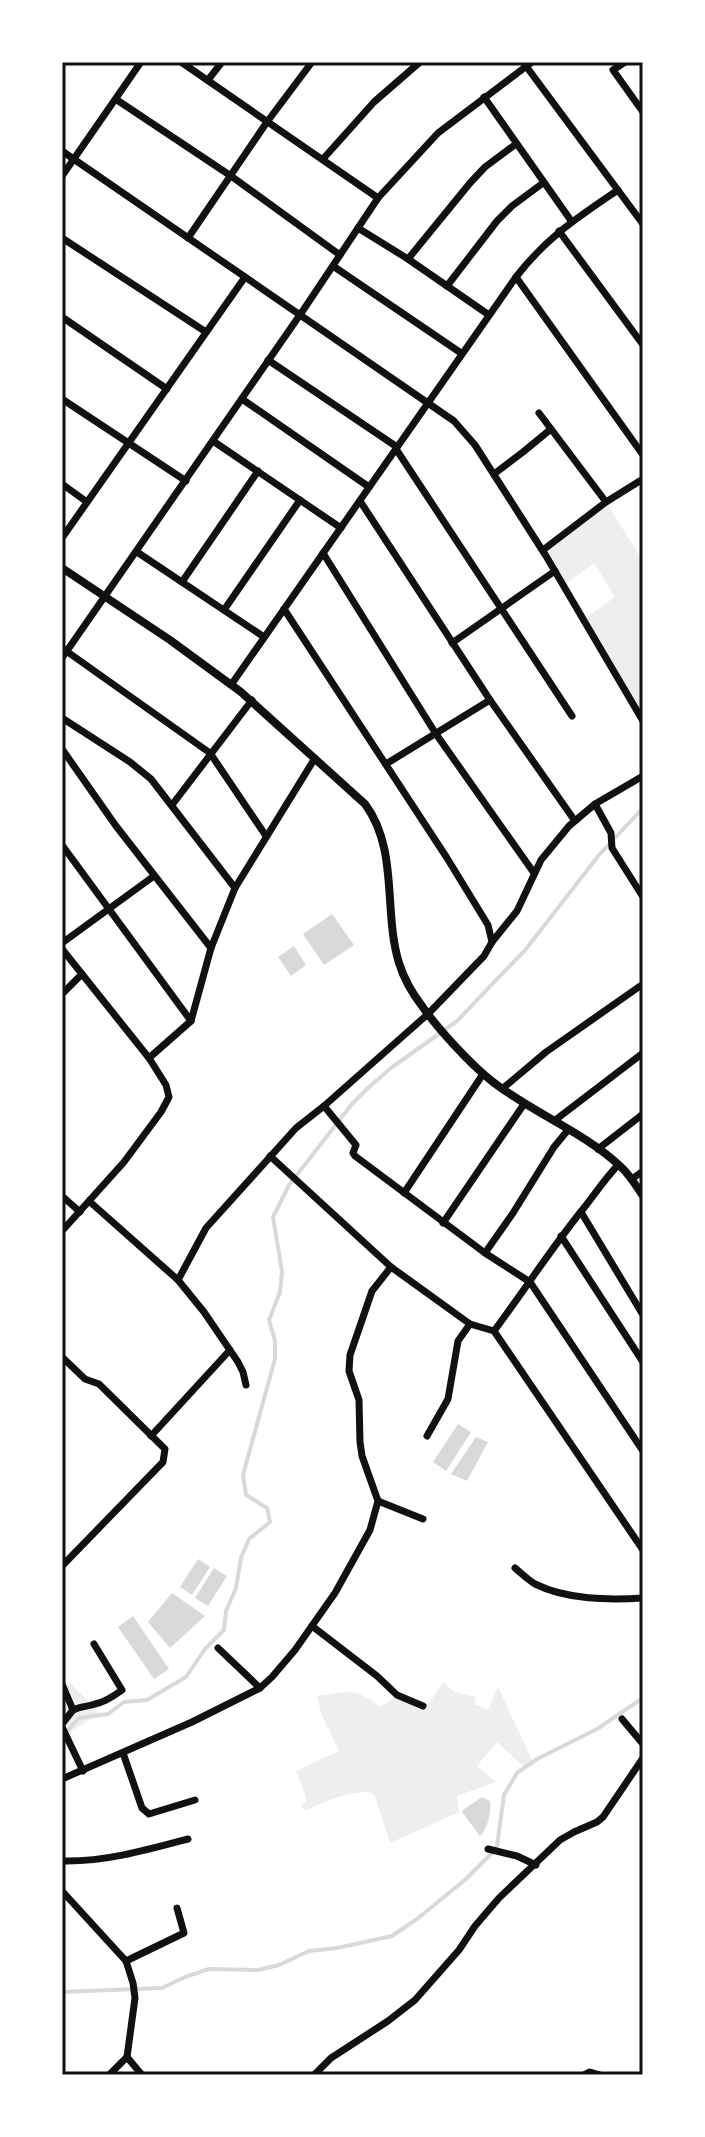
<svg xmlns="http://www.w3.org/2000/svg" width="705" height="2137" font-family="'Times New Roman',serif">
<rect width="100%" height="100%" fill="#fff"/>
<g fill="#eee">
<polygon points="606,502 640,556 643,554 643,721 584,619 615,597 594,563 564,585 543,550"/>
<path d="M 443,1682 L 454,1692 L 476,1697 L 474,1704 L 488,1710 L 498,1687 L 532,1760 L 523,1766 L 497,1742 L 477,1766 L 496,1782 L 457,1796 L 459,1812 L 390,1843 L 375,1796 L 370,1792 C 349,1791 324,1801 306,1811 L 301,1806 L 307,1800 L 296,1771 L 339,1751 L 321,1713 L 317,1696 C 346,1692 354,1686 379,1706 L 386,1704 L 397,1695 L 423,1706 L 430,1702 Z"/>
<polygon points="70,1683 99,1713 62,1738 62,1686"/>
</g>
<g fill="#d9d9d9">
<polygon points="332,914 354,945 324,965 303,934"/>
<polygon points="294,946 306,965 291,976 278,957"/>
<polygon points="458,1424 471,1432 446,1471 433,1462"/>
<polygon points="476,1437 488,1442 467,1481 451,1474"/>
<polygon points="198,1559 210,1567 192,1595 180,1587"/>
<polygon points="214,1568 227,1576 208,1606 195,1598"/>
<polygon points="172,1593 205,1616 170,1648 148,1622"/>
<polygon points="133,1616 169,1669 154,1679 118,1627"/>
<path d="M 482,1797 L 490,1801 C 491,1813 488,1828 480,1836 L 462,1812 L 463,1810 Z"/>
</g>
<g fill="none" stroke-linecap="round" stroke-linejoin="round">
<g stroke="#d9d9d9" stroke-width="4">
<polyline points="66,1732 79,1718 108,1714 124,1702 147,1700 186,1677 205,1649 224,1630 226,1611 236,1588 241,1558 249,1539 270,1522 267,1508 246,1495 243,1475 275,1359 275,1341 269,1320 280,1292 282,1272 273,1217 289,1185 352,1104 369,1087 391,1068 457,1021 526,949 599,855 643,808"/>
<polyline points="62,1992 162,1988 185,1977 209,1969 258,1970 279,1965 309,1951 337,1948 392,1936 417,1919 466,1879 492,1853 497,1846 504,1795 517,1773 537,1759 597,1729 643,1698"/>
</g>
<g stroke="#111" stroke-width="7">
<polyline points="181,62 378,198"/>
<polyline points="523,62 643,224"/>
<polyline points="625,62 613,70 643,112"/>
<polyline points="208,80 222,62"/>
<polyline points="484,97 572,222"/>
<polyline points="117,100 231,176 340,255"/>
<polyline points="62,151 454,421 475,445 546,556 643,721"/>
<polyline points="323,159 374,102 420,62"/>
<polyline points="62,176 141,62"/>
<polyline points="358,228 408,259 489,315"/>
<polyline points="559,231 643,345"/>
<polyline points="62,238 206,332"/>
<polyline points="188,238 267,122 312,62"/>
<polyline points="408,259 470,183 485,167 516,144"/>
<polyline points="333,266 461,353"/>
<polyline points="516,277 643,455"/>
<polyline points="447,286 497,221 512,206 543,183"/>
<polyline points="62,317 167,389"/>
<polyline points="268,360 397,447"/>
<polyline points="62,399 186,481"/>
<polyline points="242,399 369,487"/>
<polyline points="539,413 606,502"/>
<polyline points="213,441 341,528"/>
<polyline points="396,449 572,716"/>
<polyline points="494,474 523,452 551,429"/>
<polyline points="62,484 87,502"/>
<polyline points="360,501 490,700 575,821"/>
<polyline points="62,538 245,277"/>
<polyline points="543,550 606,502 643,479"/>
<polyline points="137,552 264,637"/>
<polyline points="323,553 436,734 534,873"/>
<polyline points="182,582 258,471"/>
<polyline points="284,609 447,858 488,925 492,942"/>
<polyline points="224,610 300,500"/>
<polyline points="452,643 555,571"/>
<polyline points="62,648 210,753 266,836"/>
<polyline points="62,658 304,309 378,198 438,133 532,62"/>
<path d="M 231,685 L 516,277 C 547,237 577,218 618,190"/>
<polyline points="62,718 130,762 151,779 235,888"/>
<polyline points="62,749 116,826 211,948"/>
<polyline points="386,764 490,700"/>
<polyline points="595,804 611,833 612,848 643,897"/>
<polyline points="172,805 252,700"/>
<polyline points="62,845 191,1021"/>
<polyline points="62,943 154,876"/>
<polyline points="62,949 149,1058 166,1085 169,1097 161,1112 124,1162 62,1231"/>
<polyline points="62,994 82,974"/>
<polyline points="149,1058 191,1021 211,948 235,888 315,758"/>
<polyline points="502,1089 546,1052 643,984"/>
<polyline points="324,1106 356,1145 353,1153 355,1156 485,1253 530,1282 643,1451"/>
<polyline points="554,1121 643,1053"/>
<polyline points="598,1149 643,1114"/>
<polyline points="270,1156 391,1267 470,1324 494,1331 643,1550"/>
<polyline points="632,1179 643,1171"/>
<polyline points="404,1193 483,1074"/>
<polyline points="62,1196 80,1212"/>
<polyline points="89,1201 178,1280 204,1312 238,1362 243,1372 246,1385"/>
<polyline points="581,1212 643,1315"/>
<polyline points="443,1223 524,1104"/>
<polyline points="561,1236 643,1362"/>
<polyline points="485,1253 513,1213 554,1147 568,1130"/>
<polyline points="178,1280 206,1228 296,1128 324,1106 428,1014 484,956 492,942 517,911 541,860 569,826 595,804 643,776"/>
<path d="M 494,1331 C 523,1292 549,1252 579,1214 C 593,1197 603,1181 618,1165"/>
<polyline points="62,1357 85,1379 99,1384 165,1449 163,1462 62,1566"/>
<polyline points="151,1436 230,1350"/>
<polyline points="427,1436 448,1399 458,1341 470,1324"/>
<polyline points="378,1501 423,1519"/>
<path d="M 515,1568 C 522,1574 528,1580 535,1584 C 567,1600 609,1600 643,1598"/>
<polyline points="312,1626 377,1676 397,1695 423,1706"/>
<polyline points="218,1648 260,1688"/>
<polyline points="62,1684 73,1710 62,1724"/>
<path d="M 73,1710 C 81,1706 87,1707 95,1704 C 105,1702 114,1696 122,1690 L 94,1644"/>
<polyline points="622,1719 643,1744"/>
<polyline points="62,1727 83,1771"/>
<polyline points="123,1753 142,1808 149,1814 195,1800"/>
<polyline points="62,1779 192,1722 260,1688 272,1677 295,1650 335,1593 370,1530 378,1501 362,1456 360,1442 359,1400 349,1371 350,1355 372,1291 391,1267"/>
<polyline points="488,1849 517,1856 536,1865"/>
<path d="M 62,1861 C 105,1862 147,1850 188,1839"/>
<polyline points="62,1891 126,1961 133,1983 135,1998 127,2057 109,2075"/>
<polyline points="126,1961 184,1933 177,1908"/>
<polyline points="127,2057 142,2075"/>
<polyline points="314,2075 331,2058 388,2021 415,2000 459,1950 475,1926 499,1898 560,1840 574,1832 597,1822 603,1817 643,1758"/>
<polyline points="584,2075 590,2072 600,2075"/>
</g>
<path stroke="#111" stroke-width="8" d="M 62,568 L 170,640 L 241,692 L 365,804 C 399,850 383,911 399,963 C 404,979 412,993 422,1006 C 438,1029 471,1065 493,1082 C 533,1113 584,1132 621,1167 C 630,1175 636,1186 643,1196"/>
</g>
<rect width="705" height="2137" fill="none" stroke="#ffffff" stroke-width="128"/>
<rect x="64" y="64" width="577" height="2009" fill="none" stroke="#111" stroke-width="3"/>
</svg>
